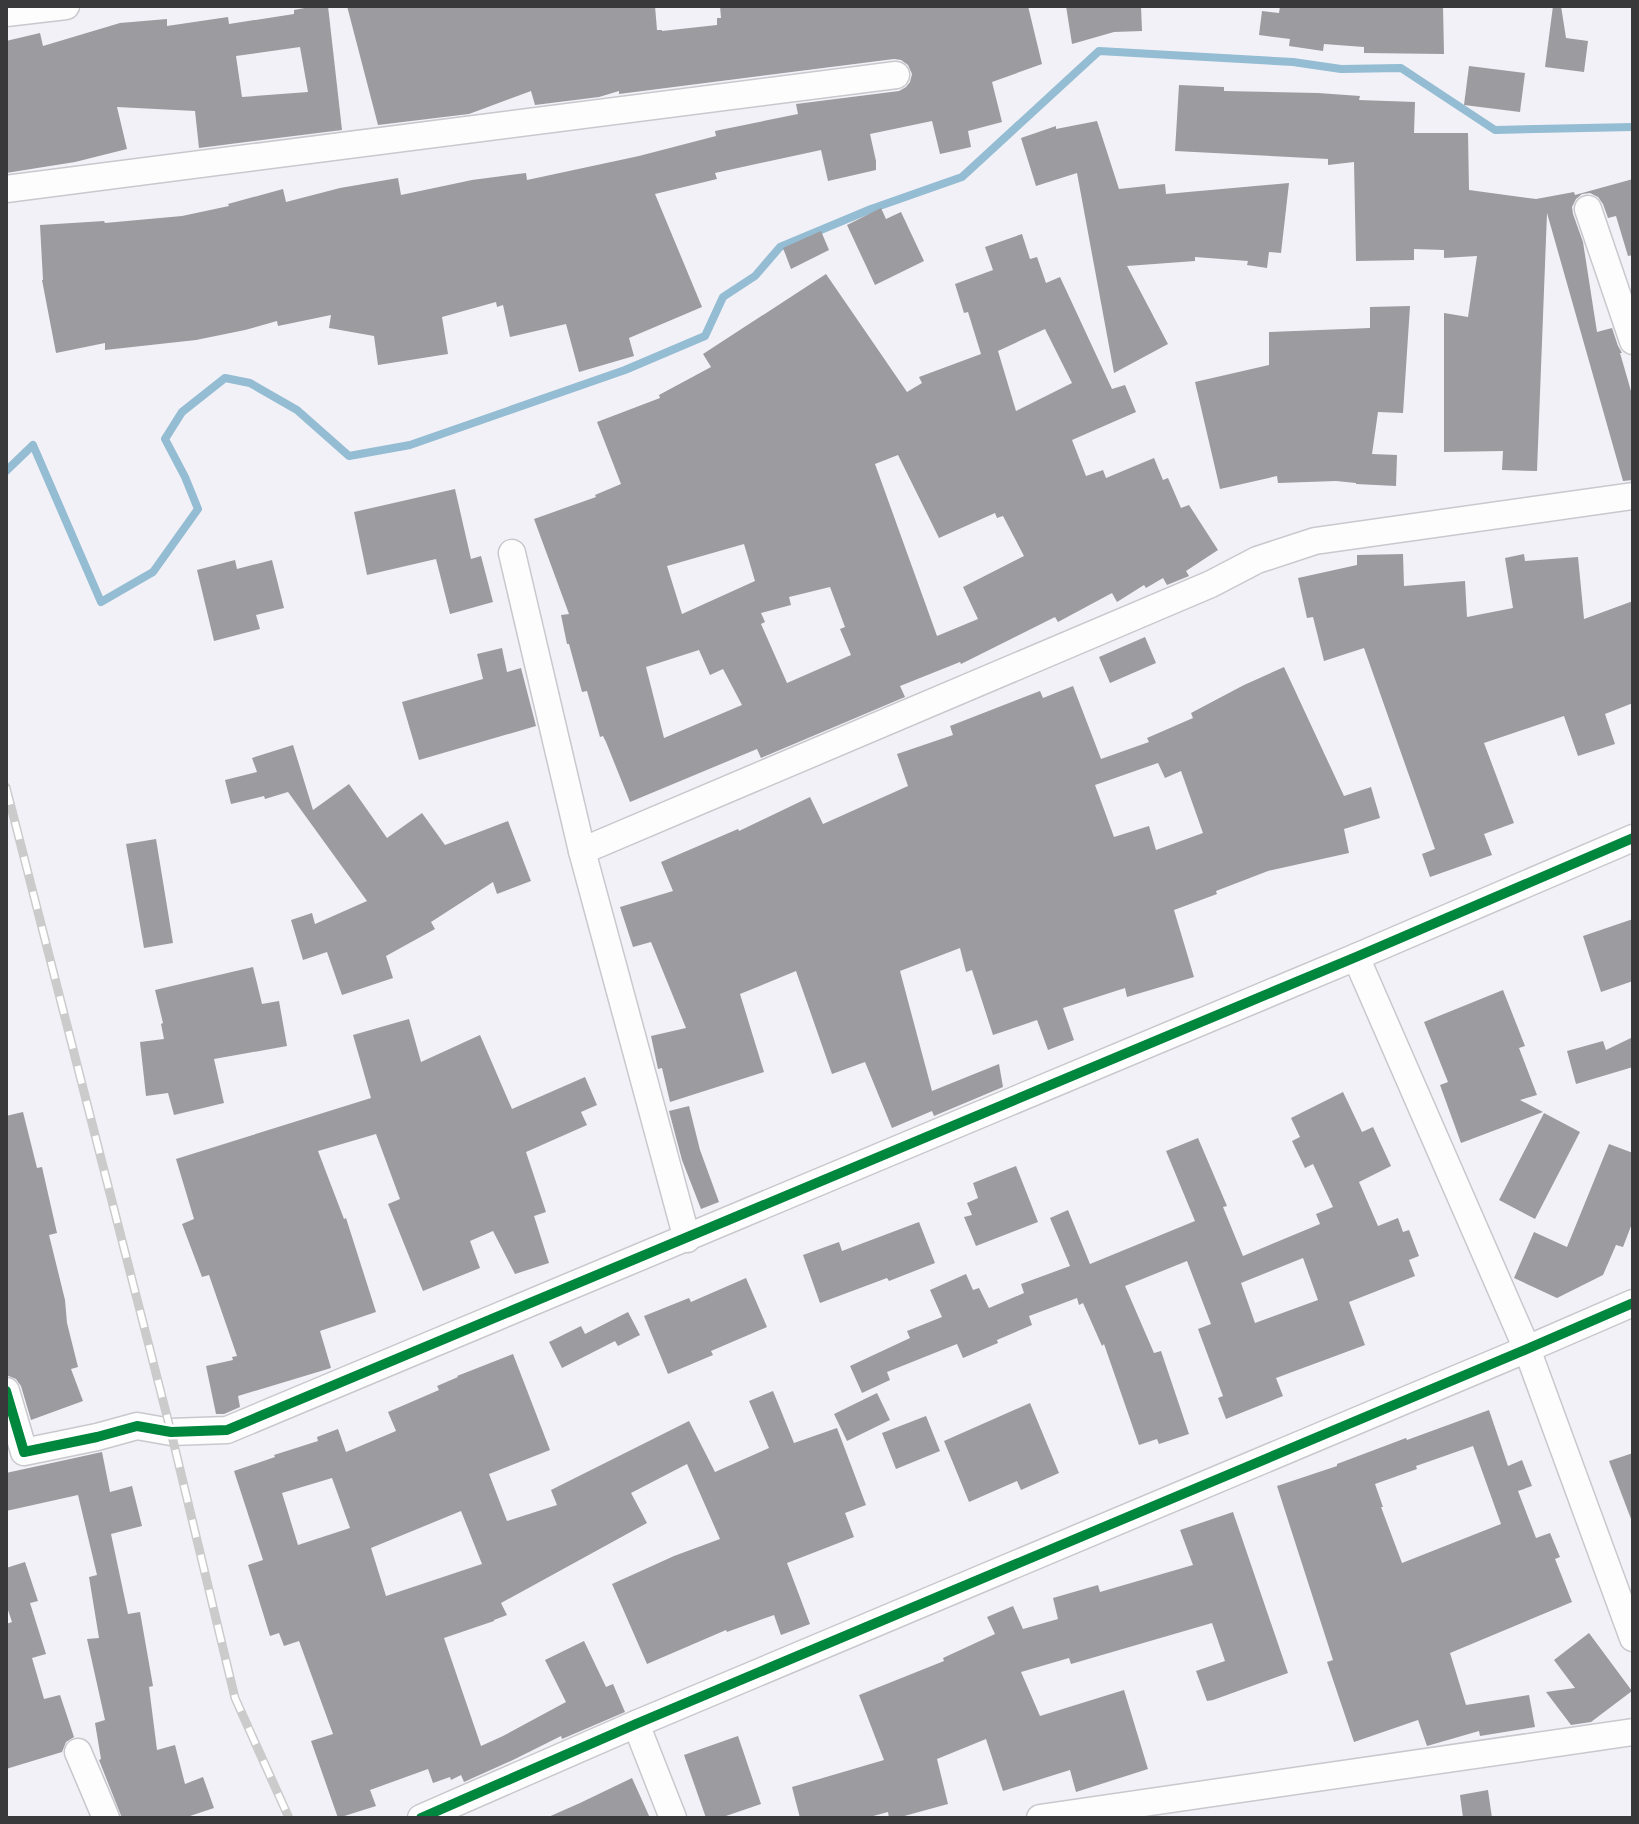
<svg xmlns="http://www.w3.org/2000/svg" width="1639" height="1824" font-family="'DM Sans',sans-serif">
<rect width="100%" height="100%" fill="#f2f1f7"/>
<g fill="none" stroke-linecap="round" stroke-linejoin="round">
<polyline stroke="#94bcd2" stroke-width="8" points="6,471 33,445 101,602 153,572 198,509 185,477 165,439 182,412 225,378 250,383 297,410 349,456 410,445 625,370 705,336 723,297 755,276 780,247 871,209 962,177 1099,51 1293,62 1341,69 1401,68 1495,130 1633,127"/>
</g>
<g fill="#9b9ba0" fill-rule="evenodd">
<path d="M 315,6 L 328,6 L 342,130 L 199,148 L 195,111 L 117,107 L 127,149 L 75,162 L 6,173 L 6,41 L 40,33 L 43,46 L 120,23 L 167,19 L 167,26 L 228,17 L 229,24 L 294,14 L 294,10 ZM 300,47 L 308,92 L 242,97 L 236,56 Z"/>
<polygon points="347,6 655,6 657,30 662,30 662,31 717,25 717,18 721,18 720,6 1028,6 1042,64 992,82 1002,122 968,131 971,147 940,154 932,121 870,134 876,161 876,170 828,181 821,150 715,173 717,179 655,194 702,307 629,338 634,356 579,372 566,324 510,337 503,305 497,307 496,302 442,317 448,354 378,365 374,336 329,328 331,315 278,326 277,321 245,330 196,340 105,350 105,343 56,353 42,280 43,280 40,225 104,221 105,223 182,216 229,206 228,204 283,189 286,202 340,188 398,178 401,195 472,180 526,173 527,180 639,156 716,136 715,131 798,114 796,104 899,91 906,87 910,82 912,74 908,65 901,60 894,59 619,94 619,91 599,97 535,105 531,91 469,114 378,125"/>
<polygon points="1066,6 1141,6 1142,31 1114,32 1072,44"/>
<polygon points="1280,6 1443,6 1444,54 1364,53 1364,47 1324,44 1323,51 1289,46 1290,39 1259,35 1262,11 1279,13"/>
<polygon points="1553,6 1561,6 1566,38 1588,41 1584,72 1545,67"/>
<polygon points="1469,66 1525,73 1520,112 1464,105"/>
<polygon points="1179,85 1224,87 1224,91 1318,93 1360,96 1359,100 1415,102 1414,133 1468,133 1469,190 1536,199 1574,192 1575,195 1633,179 1633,255 1628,256 1616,216 1608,218 1603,204 1598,197 1590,193 1582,194 1576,199 1572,207 1573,214 1583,242 1597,332 1612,328 1618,346 1622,353 1620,353 1633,398 1633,480 1623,481 1547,213 1537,471 1502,470 1503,451 1444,452 1444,313 1468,317 1477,256 1444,258 1444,250 1414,249 1414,260 1356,261 1354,162 1328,165 1328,159 1175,151"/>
<polygon points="1097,121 1119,189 1165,184 1166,194 1289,183 1281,253 1269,252 1267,268 1247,265 1248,261 1195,257 1195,261 1127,266 1168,344 1114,373 1077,173 1036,186 1021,138 1056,126 1056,129"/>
<polygon points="881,208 886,219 901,212 924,261 875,285 847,225"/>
<polygon points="821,231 829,250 791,269 783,248"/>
<path d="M 1022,234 L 1030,259 L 1037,257 L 1046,283 L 1060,277 L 1112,389 L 1125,385 L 1136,412 L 1072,440 L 1086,476 L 1103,470 L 1106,478 L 1154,458 L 1163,480 L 1168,478 L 1181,508 L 1189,505 L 1218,550 L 1186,571 L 1189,576 L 1167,585 L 1163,578 L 1146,588 L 1144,585 L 1117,602 L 1112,593 L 1058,622 L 1055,617 L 961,664 L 960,662 L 900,686 L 905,697 L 761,758 L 757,749 L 630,802 L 606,742 L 603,736 L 600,737 L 587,691 L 582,692 L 569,644 L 567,644 L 561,615 L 569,614 L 534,519 L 596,497 L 595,495 L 621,484 L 597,422 L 660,398 L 659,395 L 711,367 L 703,354 L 826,274 L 907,392 L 922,383 L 919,377 L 981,354 L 968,312 L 964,313 L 955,284 L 993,270 L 985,247 ZM 1045,329 L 1072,383 L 1016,411 L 998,351 ZM 898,455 L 939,538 L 995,513 L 997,518 L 1003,516 L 1024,556 L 963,587 L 978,619 L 937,636 L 875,464 ZM 744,544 L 755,581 L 682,614 L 667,566 ZM 830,587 L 845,627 L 840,629 L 851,655 L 787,683 L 761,624 L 765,622 L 761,613 L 791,605 L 789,597 ZM 699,650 L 710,675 L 723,669 L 742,705 L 664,738 L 646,667 Z"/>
<polygon points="1410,306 1403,413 1378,412 1372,454 1397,455 1396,486 1356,484 1356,483 1336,481 1278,483 1277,476 1220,489 1195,382 1269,365 1269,332 1370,328 1370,307"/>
<polygon points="455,489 471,559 481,556 493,602 450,614 436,559 367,575 354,512"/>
<polygon points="1403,554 1404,586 1465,581 1467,617 1513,608 1505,558 1524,554 1525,561 1578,557 1584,619 1633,601 1633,703 1605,714 1615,744 1578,756 1564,716 1484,743 1514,823 1484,834 1492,855 1430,877 1422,854 1435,849 1364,648 1324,661 1313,617 1307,618 1298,578 1357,565 1357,555"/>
<polygon points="235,560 237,569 272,560 284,608 256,615 260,629 214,641 197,570"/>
<polygon points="1145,637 1156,663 1110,683 1099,657"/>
<polygon points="502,648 507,672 521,668 536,726 419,760 402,702 483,679 477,654"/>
<path d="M 1284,667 L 1344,796 L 1371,787 L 1380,818 L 1344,829 L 1349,853 L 1268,871 L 1216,891 L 1217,894 L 1174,910 L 1194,977 L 1127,997 L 1125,988 L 1063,1008 L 1074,1040 L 1048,1050 L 1037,1020 L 993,1035 L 972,970 L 966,972 L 960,948 L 900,971 L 932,1091 L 999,1064 L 1003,1087 L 934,1116 L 932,1111 L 892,1128 L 865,1062 L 832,1074 L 796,971 L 740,994 L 764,1072 L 670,1102 L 662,1068 L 658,1069 L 651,1036 L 686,1028 L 651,942 L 633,947 L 620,907 L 673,891 L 661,862 L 738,829 L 739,831 L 810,797 L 823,824 L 908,786 L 897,754 L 953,735 L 950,726 L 1040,691 L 1043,698 L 1073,686 L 1101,759 L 1149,742 L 1147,738 L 1193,718 L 1191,713 L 1244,685 ZM 1158,763 L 1165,778 L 1181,771 L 1203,833 L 1156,850 L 1149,826 L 1114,837 L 1095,785 Z"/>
<polygon points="293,745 313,810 349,784 387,838 422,813 445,845 508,821 531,881 497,894 493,882 431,922 435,929 386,956 393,978 342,995 327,952 303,960 291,920 312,913 315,924 367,901 288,792 265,799 264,796 231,804 225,780 257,772 252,758"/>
<polygon points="156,839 173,943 144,948 126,844"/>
<polygon points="1633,919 1633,981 1601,992 1583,936"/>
<polygon points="253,967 262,1004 279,1001 287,1046 214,1059 224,1103 174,1115 168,1093 146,1096 140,1042 164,1039 161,1024 163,1023 155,990"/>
<polygon points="1503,990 1525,1046 1519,1048 1537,1095 1520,1100 1543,1112 1461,1143 1440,1085 1448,1082 1424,1022"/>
<polygon points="409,1019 421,1062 480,1035 512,1109 585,1077 597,1105 581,1112 587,1125 526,1152 546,1212 534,1216 549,1263 515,1274 493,1231 470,1241 480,1268 423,1291 388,1204 400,1199 376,1134 318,1151 344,1219 346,1218 376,1312 320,1331 331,1368 238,1396 240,1407 224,1414 216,1414 206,1366 233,1360 232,1357 237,1356 209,1275 202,1277 182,1224 194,1219 176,1159 371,1098 353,1035"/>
<polygon points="1633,1037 1633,1067 1576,1084 1567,1051 1603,1041 1606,1050"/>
<path d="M 1343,1092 L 1362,1132 L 1373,1127 L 1391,1166 L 1359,1182 L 1378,1226 L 1398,1218 L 1403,1232 L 1409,1230 L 1419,1256 L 1409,1260 L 1415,1276 L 1349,1302 L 1365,1345 L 1276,1378 L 1283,1396 L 1226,1419 L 1218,1398 L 1223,1396 L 1198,1329 L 1211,1324 L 1187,1261 L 1125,1286 L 1154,1353 L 1161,1351 L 1189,1434 L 1159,1444 L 1157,1439 L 1139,1445 L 1104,1344 L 1102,1346 L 1083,1303 L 1079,1305 L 1077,1298 L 1029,1316 L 1032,1325 L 997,1340 L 998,1343 L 963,1358 L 957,1344 L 887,1372 L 890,1380 L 862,1393 L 850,1366 L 910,1338 L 907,1331 L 942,1317 L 930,1290 L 966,1274 L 973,1290 L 979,1288 L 989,1308 L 1024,1293 L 1021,1284 L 1070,1266 L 1050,1218 L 1068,1210 L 1090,1264 L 1195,1221 L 1166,1151 L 1198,1138 L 1227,1206 L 1223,1207 L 1243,1256 L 1320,1224 L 1316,1214 L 1333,1207 L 1313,1164 L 1305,1168 L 1292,1141 L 1300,1137 L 1291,1118 ZM 1303,1258 L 1318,1300 L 1255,1323 L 1241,1283 Z"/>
<polygon points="689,1106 700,1150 719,1202 701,1209 682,1160 669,1111"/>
<polygon points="23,1112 37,1168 42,1167 57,1233 49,1235 65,1300 67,1323 78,1367 71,1369 83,1401 31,1420 21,1386 16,1379 6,1375 6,1116"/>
<polygon points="1544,1113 1580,1132 1535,1219 1499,1200"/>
<polygon points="1609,1144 1633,1153 1633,1221 1623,1247 1616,1245 1603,1275 1557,1298 1514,1278 1534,1232 1567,1247"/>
<polygon points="1016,1166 1038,1222 976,1246 964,1217 972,1215 967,1203 978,1198 973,1183"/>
<polygon points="919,1222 935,1263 889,1281 887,1278 820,1303 803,1255 839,1242 842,1251"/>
<polygon points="746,1278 767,1327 711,1351 713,1355 668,1374 644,1316 689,1298 691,1302"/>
<polygon points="628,1312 640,1335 618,1346 615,1341 562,1368 549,1342 581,1326 585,1334"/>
<path d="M 513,1354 L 550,1450 L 489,1474 L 507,1521 L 557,1505 L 551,1490 L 689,1421 L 715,1472 L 769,1448 L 749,1401 L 773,1391 L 794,1443 L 837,1428 L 866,1505 L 845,1513 L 854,1537 L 787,1563 L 810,1624 L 781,1635 L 774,1615 L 727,1632 L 726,1630 L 647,1664 L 612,1584 L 674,1556 L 720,1539 L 687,1464 L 631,1493 L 647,1523 L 501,1603 L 507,1615 L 494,1620 L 494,1621 L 444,1638 L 481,1746 L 503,1736 L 566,1702 L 545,1660 L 584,1641 L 606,1687 L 613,1684 L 625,1712 L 562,1739 L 561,1736 L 515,1759 L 464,1782 L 461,1775 L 451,1780 L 450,1777 L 433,1783 L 428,1769 L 370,1790 L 376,1806 L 338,1818 L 311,1741 L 333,1734 L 299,1641 L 284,1646 L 279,1633 L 270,1636 L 248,1565 L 263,1560 L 234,1471 L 275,1457 L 274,1455 L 318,1441 L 317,1437 L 338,1429 L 346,1452 L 396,1431 L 388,1412 L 439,1390 L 437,1386 L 458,1377 L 457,1376 ZM 332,1478 L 350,1528 L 298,1545 L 282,1493 ZM 461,1511 L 482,1564 L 386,1596 L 371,1548 Z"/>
<polygon points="877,1393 890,1420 847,1441 834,1414"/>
<polygon points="1030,1403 1059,1473 1021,1490 1017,1481 969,1502 944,1441"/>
<path d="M 1489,1410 L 1508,1466 L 1522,1460 L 1532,1486 L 1518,1491 L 1536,1538 L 1550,1533 L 1560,1557 L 1555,1559 L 1572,1602 L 1450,1653 L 1466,1705 L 1529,1695 L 1535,1727 L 1480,1736 L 1479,1731 L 1427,1746 L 1418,1720 L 1354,1742 L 1327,1662 L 1333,1660 L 1277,1486 L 1337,1466 L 1337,1464 L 1406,1438 L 1407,1440 ZM 1473,1446 L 1501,1524 L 1402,1563 L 1381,1507 L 1383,1507 L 1375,1484 L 1417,1469 L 1416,1466 Z"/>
<polygon points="926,1416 940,1451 896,1469 882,1433"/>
<polygon points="102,1452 110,1492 132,1486 142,1526 111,1534 128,1614 140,1612 153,1686 149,1687 157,1750 175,1745 185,1784 203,1777 214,1808 184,1818 122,1818 99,1760 101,1759 95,1723 105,1720 87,1639 99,1638 89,1577 97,1575 78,1495 6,1511 6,1473"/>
<polygon points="1633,1453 1633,1518 1631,1519 1609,1461"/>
<polygon points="1233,1512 1288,1673 1213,1700 1207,1701 1196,1671 1225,1661 1212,1623 1071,1664 1069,1658 1021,1672 1040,1716 1124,1690 1148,1769 1076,1792 1070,1770 1003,1791 986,1739 937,1759 948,1804 897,1818 889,1818 888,1812 866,1818 800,1818 792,1787 884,1760 859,1695 944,1661 943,1658 995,1634 987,1617 1013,1606 1023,1629 1058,1619 1053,1598 1098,1585 1100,1592 1193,1565 1180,1530"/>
<polygon points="25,1562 38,1601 30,1603 46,1654 32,1658 44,1699 60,1695 74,1737 66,1742 62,1752 6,1769 6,1624 12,1622 6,1604 6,1568"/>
<polygon points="1589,1633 1632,1691 1591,1722 1571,1725 1546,1692 1575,1688 1554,1660"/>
<polygon points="738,1736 761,1804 720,1818 706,1818 684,1755"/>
<polygon points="632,1778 650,1818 546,1818 580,1803"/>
<polygon points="1488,1790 1492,1818 1463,1818 1460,1795"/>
</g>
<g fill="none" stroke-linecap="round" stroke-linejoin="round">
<defs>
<g id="street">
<polyline points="6,13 66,6"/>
<polyline points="6,189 896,75"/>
<polyline points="1588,209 1633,341"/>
<polyline points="512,553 582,851 687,1239"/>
<polyline points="582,851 1211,584 1257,560 1315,541 1633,496"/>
<polyline points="1356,957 1527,1349 1633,1638"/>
<polyline points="6,1391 24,1452 97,1437 137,1426 171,1432 227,1430 1356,957 1633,838"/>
<polyline points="636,1724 673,1818"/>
<polyline points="78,1752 106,1818"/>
<polyline points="421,1818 636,1724 1527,1349 1633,1303"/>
<polyline points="1040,1818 1633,1732"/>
</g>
</defs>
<use href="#street" stroke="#c9c8cd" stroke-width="29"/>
<use href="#street" stroke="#fdfdfe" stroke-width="26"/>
<defs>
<polyline id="rail" points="6,787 171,1432 235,1698 289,1818"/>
</defs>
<use href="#rail" stroke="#cbcbcc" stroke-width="9"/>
<use href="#rail" stroke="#fff" stroke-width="6" stroke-dasharray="18" stroke-linecap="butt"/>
<defs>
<g id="cycleway">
<polyline points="6,1391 24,1452 97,1437 137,1426 171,1432 227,1430 1356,957 1633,838"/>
<polyline points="421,1818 636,1724 1527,1349 1633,1303"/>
</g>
</defs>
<use href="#cycleway" stroke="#fff" stroke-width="15"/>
<use href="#cycleway" stroke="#00873e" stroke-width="10"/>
</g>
<rect width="1639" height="1824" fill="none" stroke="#39393c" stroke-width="16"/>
</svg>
